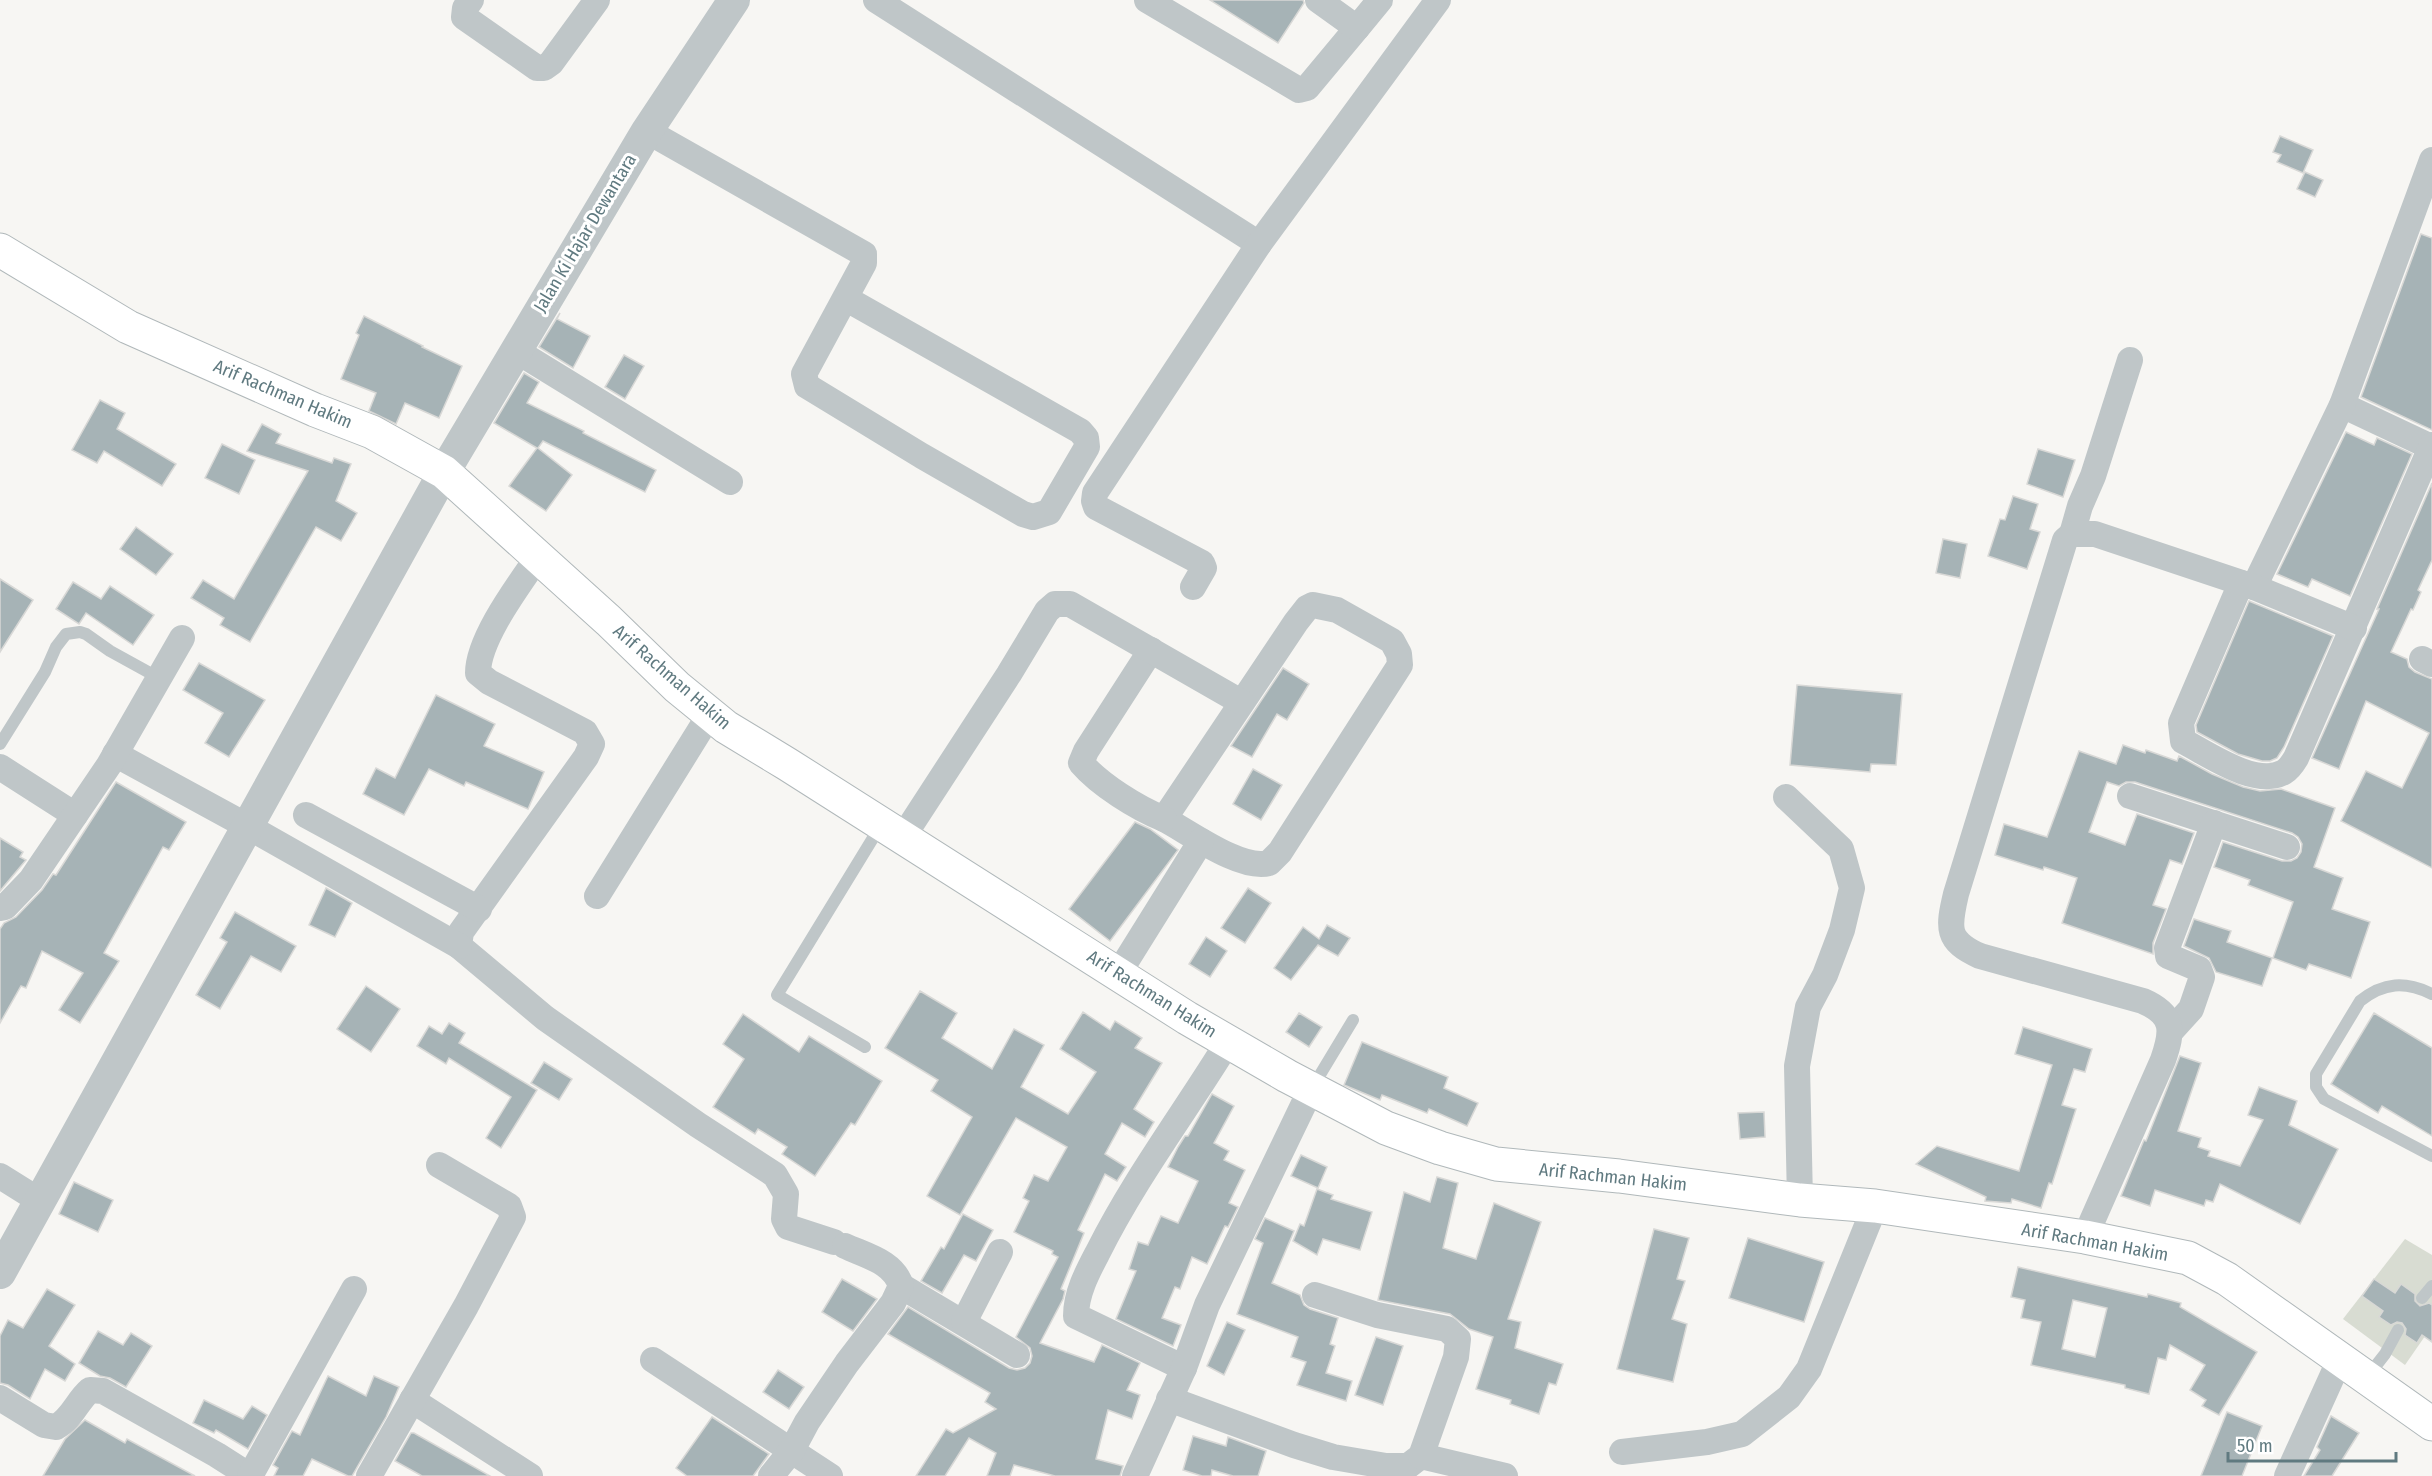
<svg xmlns="http://www.w3.org/2000/svg" width="2432" height="1476" font-family="'Fira Sans Condensed',sans-serif">
<rect width="100%" height="100%" fill="#f7f6f3"/>
<polygon fill="#d8dcd2" points="2405,1239 2432,1255 2432,1326 2405,1365 2343,1319"/>
<g fill="#a6b3b6" stroke="#d8d8d6" stroke-width="1.5" fill-rule="evenodd">
<polygon points="1210,0 1303,0 1304,3 1278,43"/>
<polygon points="2280,136 2313,150 2303,173 2277,162 2281,155 2273,152"/>
<polygon points="2305,172 2323,180 2315,197 2297,189"/>
<polygon points="2421,234 2432,238 2432,430 2361,397"/>
<polygon points="560,313 557,319 590,336 573,368 539,347"/>
<polygon points="364,316 423,346 422,347 462,366 439,418 405,403 396,424 369,411 376,393 341,379 359,335 356,333"/>
<polygon points="624,355 644,366 625,399 605,387"/>
<polygon points="524,373 539,382 527,403 584,431 583,433 656,470 645,492 543,441 538,448 572,475 546,511 509,486 537,448 494,423"/>
<polygon points="100,400 125,413 117,429 176,464 162,486 104,451 97,463 72,450"/>
<polygon points="262,424 281,434 276,443 332,463 334,458 351,464 336,501 357,513 341,541 316,527 250,642 220,625 224,618 191,598 203,580 234,599 308,471 247,451"/>
<polygon points="2346,432 2374,445 2377,438 2412,454 2350,596 2312,579 2308,587 2277,574"/>
<polygon points="222,444 255,460 239,494 205,478"/>
<polygon points="2038,449 2075,460 2063,497 2027,484"/>
<polygon points="2432,483 2432,560 2418,590 2421,592 2413,610 2411,609 2391,652 2407,659 2409,667 2415,672 2432,679 2432,868 2341,821 2366,771 2402,788 2429,733 2366,701 2339,769 2312,758 2379,609 2377,609"/>
<polygon points="2013,496 2038,504 2030,529 2040,532 2027,569 1988,556 2000,519 2005,520"/>
<polygon points="136,527 173,554 156,575 120,549"/>
<polygon points="1943,539 1967,544 1960,578 1936,573"/>
<polygon points="0,579 33,600 0,652"/>
<polygon points="73,582 101,599 110,586 154,615 133,645 86,613 79,624 56,609"/>
<polygon points="2249,601 2333,636 2284,747 2277,758 2270,761 2262,761 2238,754 2197,732 2196,725"/>
<polygon points="199,663 265,700 229,757 205,743 223,713 183,690"/>
<polygon points="1283,668 1309,684 1287,720 1277,714 1252,757 1231,746"/>
<polygon points="1797,685 1902,694 1896,765 1871,764 1870,772 1790,765"/>
<polygon points="436,695 495,724 484,746 544,772 528,809 466,782 464,786 429,769 404,815 363,794 376,768 395,778"/>
<polygon points="2123,745 2145,753 2146,750 2177,761 2179,756 2212,774 2243,787 2260,791 2281,789 2335,808 2314,867 2343,878 2332,909 2370,922 2351,978 2309,964 2306,970 2273,958 2293,902 2248,885 2250,880 2214,867 2223,842 2282,861 2291,861 2297,858 2301,852 2302,844 2298,837 2292,833 2135,782 2126,782 2119,786 2107,782 2089,832 2125,845 2137,814 2194,833 2182,864 2170,860 2153,905 2166,909 2153,943 2153,954 2062,923 2077,878 2044,867 2043,870 1995,855 2004,824 2047,837 2079,751 2116,764"/>
<polygon points="1253,769 1282,785 1261,820 1233,804"/>
<polygon points="116,782 186,822 169,850 163,847 104,953 119,961 80,1023 59,1010 83,973 42,951 26,988 21,986 0,1023 0,929 4,923 16,917 42,890 53,874 56,875"/>
<polygon points="1135,822 1150,829 1178,850 1110,941 1069,909"/>
<polygon points="0,838 23,852 20,857 26,860 0,891"/>
<polygon points="326,888 352,903 335,937 309,925"/>
<polygon points="1248,888 1271,903 1245,943 1221,928"/>
<polygon points="235,912 296,946 281,972 251,956 220,1009 196,995 227,942 220,938"/>
<polygon points="2194,919 2231,931 2227,942 2272,958 2262,986 2216,972 2209,958 2184,946"/>
<polygon points="1327,925 1350,938 1338,956 1318,945 1291,980 1274,968 1303,927 1319,939"/>
<polygon points="1206,937 1227,951 1210,977 1189,964"/>
<polygon points="366,986 400,1009 371,1052 337,1029"/>
<polygon points="920,991 957,1013 942,1038 992,1069 1014,1029 1044,1045 1021,1087 1068,1114 1096,1072 1060,1049 1083,1012 1110,1030 1115,1021 1142,1038 1135,1048 1162,1063 1134,1109 1154,1122 1145,1137 1122,1123 1105,1154 1126,1167 1117,1181 1105,1174 1078,1230 1084,1233 1061,1289 1065,1291 1063,1299 1040,1343 1094,1362 1102,1345 1140,1363 1127,1390 1140,1395 1132,1419 1108,1410 1096,1459 1123,1466 1120,1476 1055,1476 1014,1465 1010,1476 987,1476 996,1453 969,1438 945,1476 916,1476 946,1429 953,1433 996,1409 985,1402 990,1393 888,1334 908,1307 1009,1368 1017,1370 1025,1368 1030,1363 1032,1356 1030,1348 1016,1337 1058,1257 1052,1254 1053,1251 1014,1232 1029,1201 1023,1198 1034,1175 1048,1181 1067,1147 1016,1118 960,1215 927,1196 972,1117 931,1091 938,1080 885,1048"/>
<polygon points="1299,1013 1322,1027 1309,1047 1286,1032"/>
<polygon points="2374,1013 2432,1048 2432,1136 2382,1106 2378,1113 2331,1084"/>
<polygon points="743,1014 799,1052 809,1036 882,1081 855,1125 851,1123 815,1176 782,1154 787,1147 758,1129 755,1134 713,1107 744,1059 723,1044"/>
<polygon points="449,1023 465,1033 459,1043 537,1090 501,1148 486,1138 511,1097 449,1058 446,1064 417,1046 429,1026 442,1034"/>
<polygon points="2023,1027 2092,1049 2085,1072 2074,1069 2062,1105 2076,1109 2052,1184 2049,1183 2041,1208 2012,1199 2011,1203 1985,1201 1986,1197 1916,1164 1937,1146 2019,1171 2052,1065 2015,1054"/>
<polygon points="1362,1042 1448,1077 1444,1088 1478,1103 1467,1126 1429,1109 1427,1113 1382,1095 1380,1100 1344,1085"/>
<polygon points="2180,1056 2201,1063 2178,1131 2201,1138 2198,1147 2210,1151 2208,1156 2240,1166 2263,1120 2248,1115 2259,1087 2297,1101 2289,1125 2338,1149 2300,1224 2220,1184 2213,1202 2206,1200 2204,1206 2155,1190 2150,1206 2121,1196 2144,1140 2146,1141"/>
<polygon points="544,1062 572,1079 559,1100 531,1083"/>
<polygon points="1212,1094 1234,1106 1214,1143 1229,1151 1224,1160 1245,1170 1229,1203 1238,1207 1228,1227 1225,1226 1207,1264 1192,1257 1180,1289 1175,1287 1162,1318 1181,1325 1173,1346 1116,1319 1136,1271 1129,1269 1138,1242 1148,1245 1161,1216 1178,1223 1198,1181 1168,1167 1178,1147 1185,1136 1188,1136"/>
<polygon points="1764,1112 1765,1137 1740,1139 1738,1113"/>
<polygon points="1301,1155 1327,1167 1318,1188 1291,1176"/>
<polygon points="1437,1177 1458,1183 1443,1248 1476,1259 1494,1203 1541,1222 1508,1319 1521,1322 1515,1348 1563,1364 1556,1385 1549,1383 1539,1414 1510,1404 1511,1400 1476,1389 1493,1337 1469,1329 1450,1314 1378,1300 1404,1192 1430,1202"/>
<polygon points="74,1182 113,1200 98,1232 59,1214"/>
<polygon points="1317,1189 1333,1195 1331,1199 1372,1212 1360,1250 1323,1239 1317,1255 1293,1241 1300,1224 1304,1226"/>
<polygon points="963,1214 993,1230 976,1261 964,1255 942,1293 921,1281 941,1247 944,1249"/>
<polygon points="1265,1218 1294,1231 1272,1283 1300,1295 1304,1305 1310,1309 1338,1318 1330,1344 1335,1346 1326,1373 1352,1381 1346,1401 1297,1385 1306,1362 1291,1357 1298,1337 1237,1314 1263,1243 1255,1239"/>
<polygon points="1654,1229 1689,1238 1677,1279 1685,1281 1672,1319 1687,1324 1673,1382 1617,1369"/>
<polygon points="1748,1238 1824,1262 1804,1322 1729,1298"/>
<path d="M 2018,1267 L 2147,1297 L 2148,1294 L 2181,1303 L 2180,1307 L 2257,1352 L 2219,1415 L 2202,1406 L 2206,1400 L 2190,1390 L 2205,1365 L 2170,1345 L 2166,1360 L 2158,1358 L 2149,1394 L 2125,1388 L 2125,1385 L 2031,1365 L 2041,1322 L 2021,1318 L 2025,1300 L 2011,1297 ZM 2073,1300 L 2107,1308 L 2095,1357 L 2062,1349 Z"/>
<polygon points="842,1279 877,1299 853,1331 822,1312"/>
<polygon points="2374,1279 2395,1293 2401,1284 2415,1294 2415,1301 2420,1306 2429,1303 2432,1305 2432,1342 2422,1335 2417,1343 2405,1335 2406,1329 2402,1323 2397,1322 2391,1325 2379,1317 2383,1311 2362,1296"/>
<polygon points="47,1289 75,1305 49,1346 75,1364 65,1381 45,1369 30,1399 8,1385 0,1383 0,1336 8,1320 23,1328"/>
<polygon points="1227,1322 1245,1330 1224,1375 1207,1366"/>
<polygon points="98,1331 123,1345 131,1333 152,1346 126,1387 110,1378 100,1376 79,1363"/>
<polygon points="1376,1337 1403,1346 1383,1405 1355,1395"/>
<polygon points="778,1370 804,1387 789,1409 763,1392"/>
<polygon points="328,1376 366,1396 374,1376 399,1387 386,1417 352,1476 348,1476 312,1459 303,1476 274,1476 278,1468 273,1465 292,1431 300,1435"/>
<polygon points="204,1400 243,1419 252,1406 267,1415 248,1449 216,1430 214,1433 193,1423"/>
<polygon points="2227,1412 2262,1426 2242,1476 2201,1476"/>
<polygon points="2331,1416 2359,1433 2332,1476 2304,1476 2320,1450 2317,1447"/>
<polygon points="712,1417 769,1454 753,1476 687,1476 676,1468"/>
<polygon points="85,1420 125,1443 127,1439 195,1476 43,1476 65,1439"/>
<polygon points="411,1433 414,1433 490,1476 422,1476 395,1461"/>
<polygon points="1193,1436 1226,1446 1228,1437 1266,1451 1258,1476 1233,1476 1212,1470 1211,1476 1202,1476 1183,1470"/>
</g>
<g fill="none" stroke-linecap="round" stroke-linejoin="round">
<defs>
<polyline id="primary" points="0,250 128,327 315,410 372,432 444,472 609,621 677,687 726,727 787,764 1187,1018 1287,1076 1386,1128 1440,1148 1496,1164 1619,1176 1800,1200 1875,1206 2085,1237 2188,1258 2227,1279 2432,1424"/>
</defs>
<use href="#primary" stroke="#b0b8ba" stroke-width="35"/>
<g stroke="#bfc6c8" stroke-width="12">
<polyline points="0,744 45,672 56,647 66,634 80,632 86,634 110,651 159,678"/>
<path d="M 2432,994 C 2405,981 2384,982 2360,1001 L 2316,1074 L 2316,1087 L 2324,1099 L 2432,1156"/>
<polyline points="865,1047 777,995 881,825"/>
<polyline points="1312,1088 1353,1020"/>
<polyline points="2422,1298 2432,1286"/>
<polyline points="2367,1377 2385,1354 2398,1330"/>
</g>
<g stroke="#bfc6c8" stroke-width="26">
<polyline points="471,0 465,8 464,17 537,68 544,68 551,63 597,0"/>
<polyline points="876,0 1259,244"/>
<polyline points="1147,0 1299,90 1307,88 1357,28"/>
<polyline points="1318,0 1357,28 1380,0"/>
<polyline points="647,131 864,254 864,263 804,374 807,386 922,456 1023,514 1033,517 1049,512 1087,447 1086,438 1080,431 845,298"/>
<polyline points="515,350 730,482"/>
<polyline points="2342,405 2431,447"/>
<polyline points="2072,534 2080,506 2093,476 2130,360"/>
<path d="M 538,557 C 518,586 478,639 478,673 L 489,682 L 585,732 L 592,744 L 586,757 L 461,932 L 459,946 L 545,1018 L 698,1125 L 775,1175 L 786,1194 L 784,1219 L 788,1227 L 834,1242"/>
<path d="M 2241,583 L 2181,723 L 2183,741 C 2208,754 2256,788 2284,772 C 2289,769 2293,763 2296,758 L 2432,445"/>
<polyline points="1193,587 1204,568 1202,563 1096,507 1094,501 1095,493 1259,244 1438,0"/>
<polyline points="2254,587 2342,405 2432,160"/>
<path d="M 1313,605 L 1337,610 L 1392,641 L 1399,654 L 1400,665 L 1280,852 L 1269,863 C 1241,871 1189,832 1164,819 L 1296,622 L 1307,608 Z"/>
<path d="M 1151,650 L 1086,751 L 1081,763 C 1100,785 1137,808 1164,819"/>
<polyline points="2422,659 2432,664"/>
<polyline points="115,754 247,826 459,946"/>
<polyline points="0,767 75,815"/>
<polyline points="2130,796 2287,847"/>
<polyline points="1786,797 1841,849 1852,888 1842,930 1825,975 1808,1007 1797,1066 1800,1200"/>
<polyline points="306,815 479,909"/>
<polyline points="903,837 1009,674 1047,611 1055,604 1070,604 1241,702"/>
<polyline points="597,896 710,714"/>
<polyline points="0,908 5,907 31,880 109,765 182,638"/>
<polyline points="1118,974 1201,841"/>
<polyline points="2171,1031 2191,1009 2202,977 2199,969 2168,956 2167,948 2214,823"/>
<polyline points="0,1176 40,1201"/>
<path d="M 2085,1237 L 2163,1060 C 2173,1031 2175,1015 2143,1001 L 1980,956 C 1946,941 1948,928 1956,894 L 2065,540 L 2072,534 L 2095,534 L 2254,587 L 2354,628"/>
<polyline points="901,1286 1017,1355"/>
<polyline points="964,1322 1000,1252"/>
<polyline points="653,1360 830,1476"/>
<path d="M 1184,1368 L 1076,1316 C 1076,1293 1088,1271 1098,1252 C 1135,1178 1185,1112 1228,1042"/>
<path d="M 0,1398 L 44,1425 L 56,1427 C 72,1419 77,1401 90,1390 L 103,1391 L 217,1455 L 250,1476"/>
<polyline points="1169,1399 1294,1445 1333,1457 1386,1466 1408,1466 1421,1456 1456,1357 1458,1339 1447,1329 1377,1315 1315,1295"/>
<polyline points="412,1400 530,1476"/>
<polyline points="1622,1452 1707,1442 1742,1434 1789,1397 1809,1369 1875,1206"/>
<polyline points="1421,1456 1505,1476"/>
<polyline points="250,1476 354,1289"/>
<polyline points="369,1476 466,1306 513,1217 509,1206 439,1165"/>
<path d="M 771,1476 L 792,1450 L 807,1422 L 847,1363 L 893,1303 L 901,1286 C 894,1262 867,1256 845,1246"/>
<polyline points="1135,1476 1184,1368 1207,1305 1311,1089"/>
<polyline points="2287,1476 2340,1359"/>
</g>
<polyline stroke="#bfc6c8" stroke-width="32" points="0,1273 444,472 647,131 734,0"/>
<use href="#primary" stroke="#fff" stroke-width="33"/>
</g>
<g text-anchor="middle" stroke-width="6" stroke-linejoin="round" paint-order="stroke">
<g font-size="18" fill="#607a80" stroke="#fff">
<text transform="translate(585 233) rotate(-59)" y="6">Jalan Ki Hajar Dewantara</text>
<text transform="translate(283 394) rotate(23)" y="6">Arif Rachman Hakim</text>
<text transform="translate(672 677) rotate(41)" y="6">Arif Rachman Hakim</text>
<text transform="translate(1152 994) rotate(32)" y="6">Arif Rachman Hakim</text>
<text transform="translate(1613 1177) rotate(6)" y="6">Arif Rachman Hakim</text>
<text transform="translate(2095 1242) rotate(10)" y="6">Arif Rachman Hakim</text>
</g>
</g>
<path d="M2228 1452v9h168v-9" fill="none" stroke="#607a80" stroke-width="3"/>
<text x="2237" y="1452" font-size="18" fill="#607a80" stroke="#ffffff" stroke-width="4.5" paint-order="stroke">50 m</text>
</svg>
